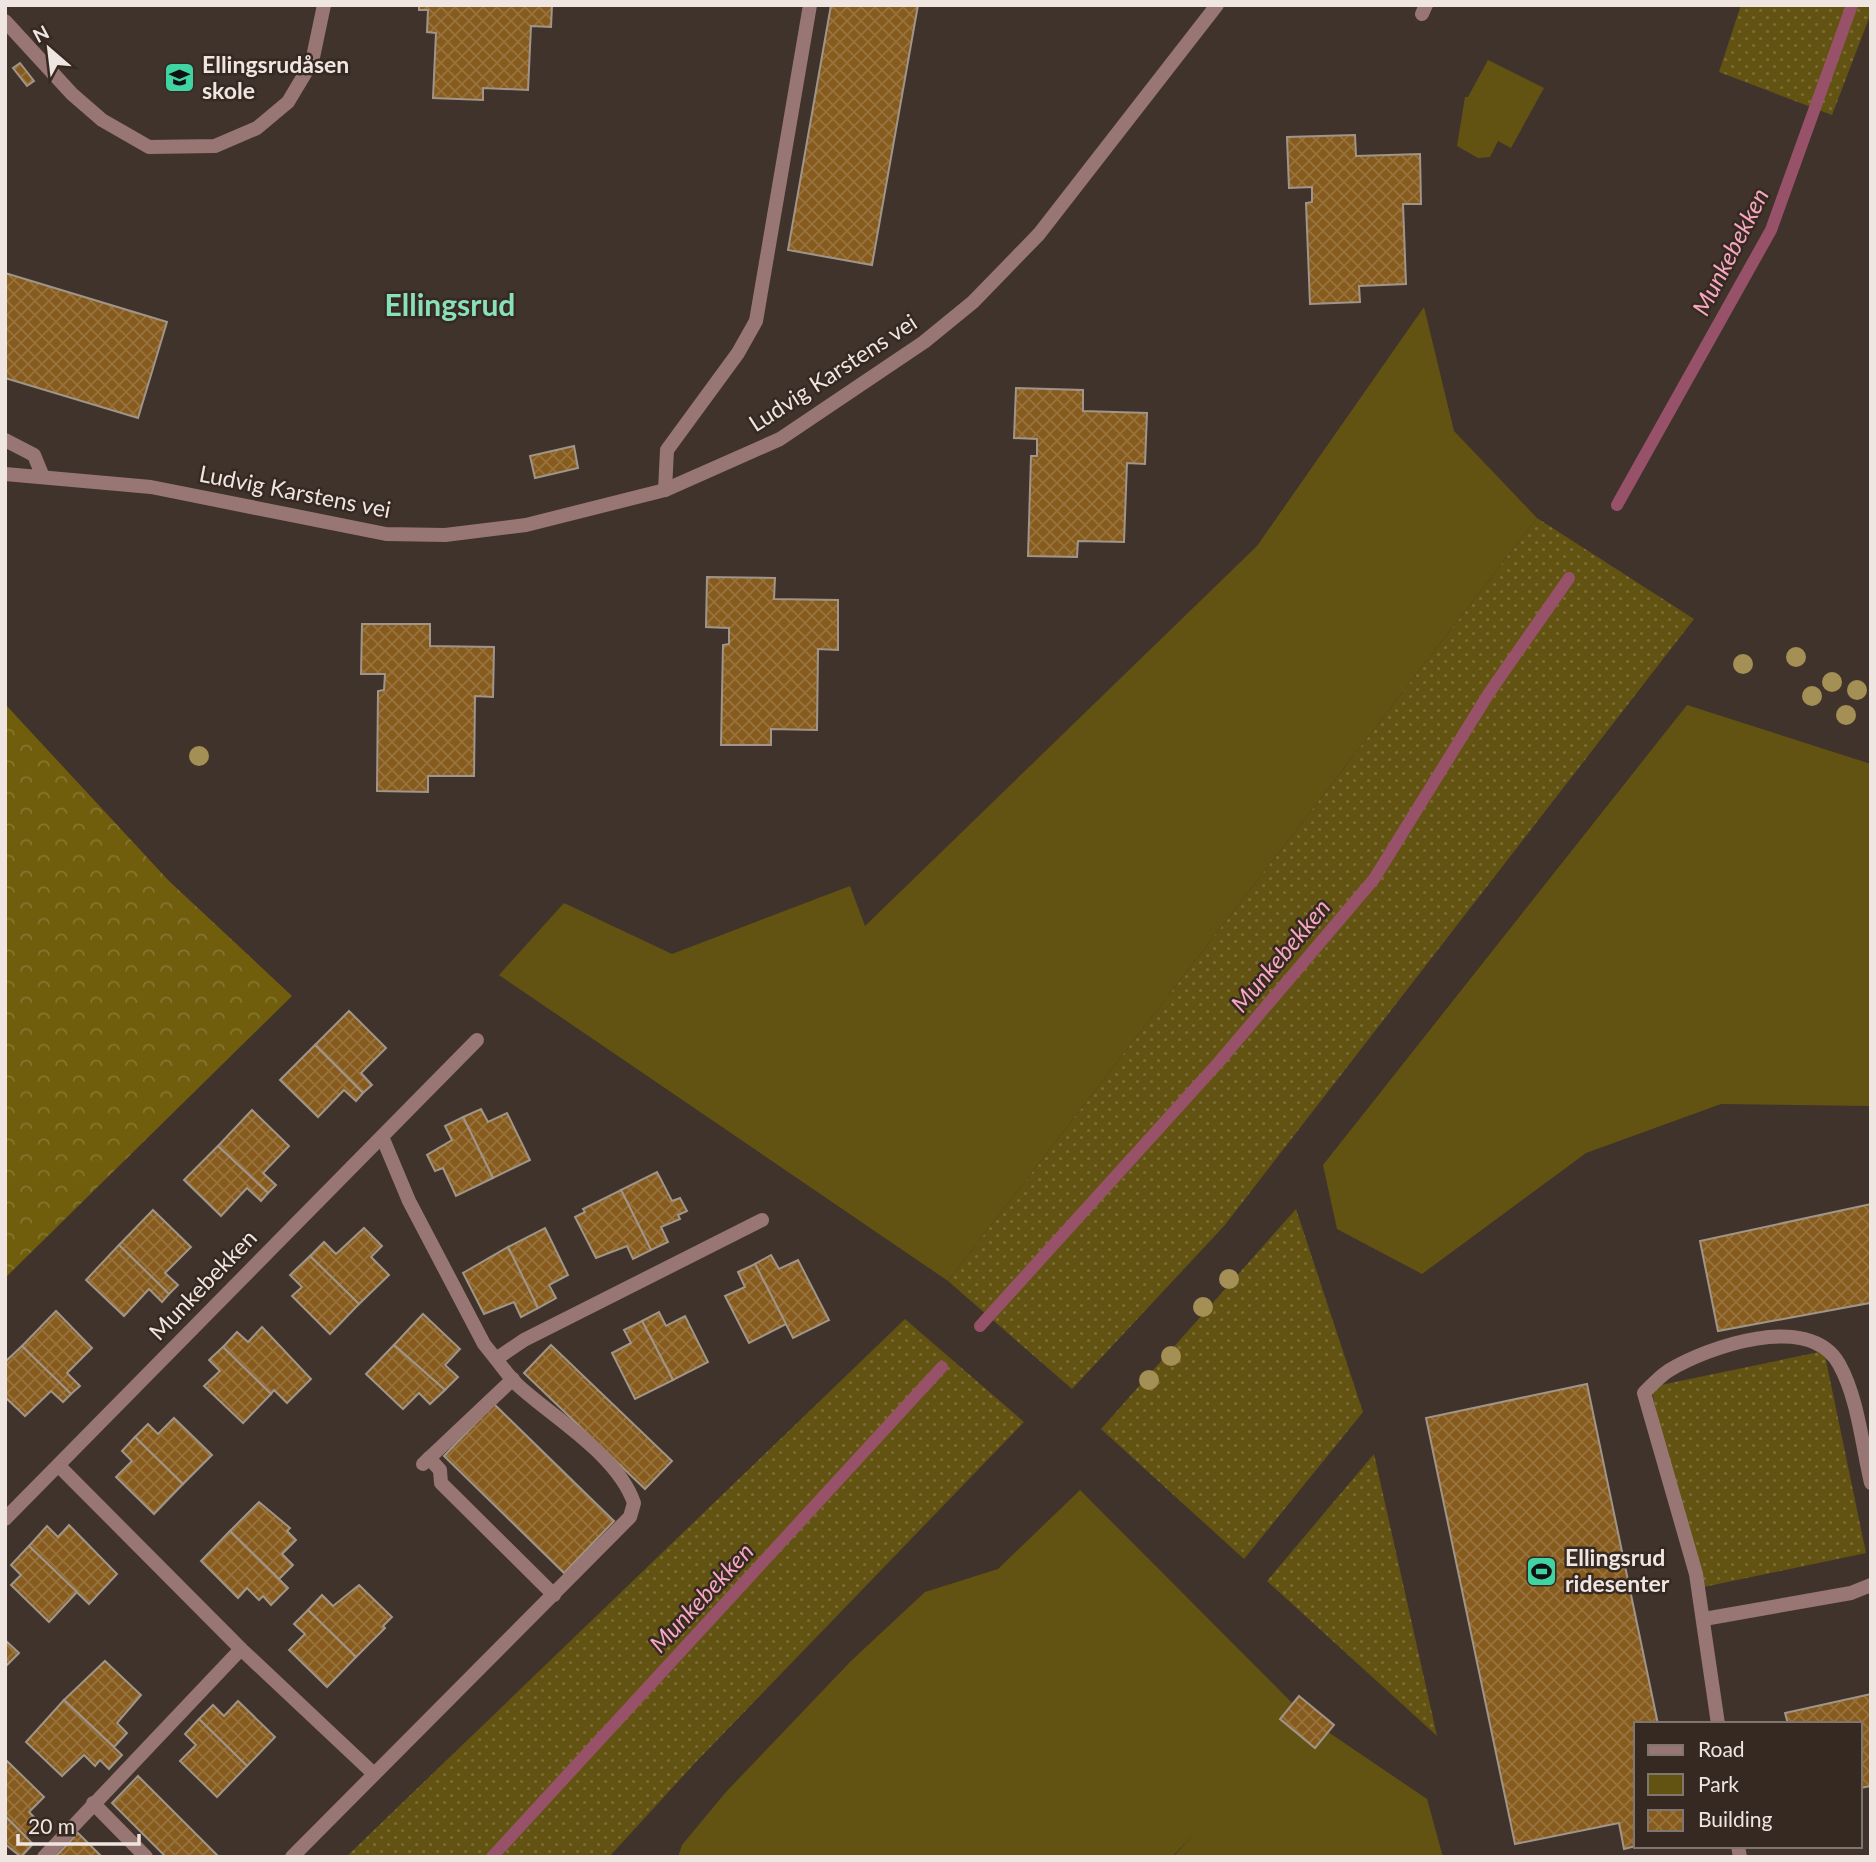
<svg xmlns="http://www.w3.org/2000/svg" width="1876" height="1862" font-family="Lato,sans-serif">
<defs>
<pattern id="grass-dots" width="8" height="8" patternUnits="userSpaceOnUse" patternTransform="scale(1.75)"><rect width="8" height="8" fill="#625313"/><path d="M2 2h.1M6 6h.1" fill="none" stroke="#796c35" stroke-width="1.8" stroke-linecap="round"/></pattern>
<pattern id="forest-crowns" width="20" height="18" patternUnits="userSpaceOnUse" patternTransform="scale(1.75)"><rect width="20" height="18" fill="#715e0d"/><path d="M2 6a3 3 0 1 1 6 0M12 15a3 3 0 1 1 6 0" fill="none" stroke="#867530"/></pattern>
<pattern id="building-cross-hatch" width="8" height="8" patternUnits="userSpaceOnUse" patternTransform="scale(1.75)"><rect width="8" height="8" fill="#875b1e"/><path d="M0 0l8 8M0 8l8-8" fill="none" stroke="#98733e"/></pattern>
</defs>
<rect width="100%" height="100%" fill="#40332c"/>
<g fill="url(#grass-dots)">
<polygon points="1741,5 1871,5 1871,13 1832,115 1719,72"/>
<polygon points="1537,518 1694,619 1224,1226 1072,1389 948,1281"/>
<polygon points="1296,1209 1363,1412 1244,1559 1101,1429"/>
<polygon points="905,1319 1024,1422 694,1764 609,1857 346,1857"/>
<polygon points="1824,1351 1866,1553 1694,1589 1651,1387"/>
<polygon points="1374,1454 1437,1736 1267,1581"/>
</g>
<polygon fill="url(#forest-crowns)" points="5,704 169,881 292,996 5,1278"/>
<g fill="#625313">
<polygon points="1488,60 1544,88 1511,148 1498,141 1490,157 1478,158 1457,146 1465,97 1468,97"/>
<polygon points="1424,307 1454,431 1537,518 948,1281 499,975 564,903 672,954 850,886 865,926 1257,546"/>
<polygon points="1687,705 1871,764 1871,1106 1721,1104 1586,1153 1422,1274 1337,1229 1323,1165"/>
<polygon points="1080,1490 1306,1717 1427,1799 1443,1857 1173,1857 1195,1833 1172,1857 678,1857 682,1845 726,1792 851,1661 925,1592 998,1569"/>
</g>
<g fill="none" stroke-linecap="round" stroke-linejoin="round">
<g stroke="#975269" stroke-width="12">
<polyline points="1617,505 1771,230 1852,5"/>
<polyline points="980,1326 1218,1063 1374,879 1489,693 1569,578"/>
<polyline points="492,1857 942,1367"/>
</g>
</g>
<g fill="url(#building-cross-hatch)" stroke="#a09588" stroke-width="2">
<polygon points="419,5 552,5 551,27 531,26 528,90 483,88 483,100 433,98 436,33 427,32 428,10 419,10"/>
<polygon points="831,5 918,5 872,265 788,250"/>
<polygon points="20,63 34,81 27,86 13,68"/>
<polygon points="1355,135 1356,156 1420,154 1421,204 1403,204 1406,284 1359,286 1360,302 1310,304 1306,203 1312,202 1312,187 1289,188 1287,137"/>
<polygon points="5,273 167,322 138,418 5,378"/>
<polygon points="1016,388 1083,390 1083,411 1147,413 1145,464 1127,463 1124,542 1078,541 1077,557 1028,556 1031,456 1037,456 1037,439 1014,438"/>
<polygon points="574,446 578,468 535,478 530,456"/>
<polygon points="707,577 775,578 774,599 838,600 838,650 818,649 817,730 771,729 771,745 721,745 723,645 729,644 729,628 706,627"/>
<polygon points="362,624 430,624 430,646 494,647 493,697 475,696 474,776 428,776 428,792 377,791 378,691 384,690 385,674 361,674"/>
<polygon points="349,1011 386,1048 361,1073 372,1085 363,1093 315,1045"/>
<polygon points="315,1045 363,1093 356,1101 344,1090 318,1117 280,1080"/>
<polygon points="481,1109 488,1122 507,1113 530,1160 493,1178 463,1117"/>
<polygon points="252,1110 289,1146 263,1173 276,1185 268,1193 218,1146"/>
<polygon points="463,1117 493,1178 456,1196 443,1168 435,1171 427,1155 452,1140 445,1126"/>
<polygon points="218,1146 268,1193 261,1201 247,1188 221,1216 184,1180"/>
<polygon points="657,1172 672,1201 680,1198 687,1211 678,1215 680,1219 661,1227 668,1242 651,1250 621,1190"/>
<polygon points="621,1190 651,1250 633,1259 627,1246 596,1258 575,1217 585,1212 583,1209"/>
<polygon points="1871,1204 1871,1306 1870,1303 1718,1331 1700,1241"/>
<polygon points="153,1210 191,1247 165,1273 178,1285 169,1294 119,1245"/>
<polygon points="364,1228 382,1246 371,1257 389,1275 359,1304 310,1256 324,1242 336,1254"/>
<polygon points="545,1228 568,1275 549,1285 556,1298 538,1308 508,1247"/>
<polygon points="119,1245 169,1294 162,1302 149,1289 124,1316 86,1280"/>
<polygon points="508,1247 538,1308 521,1317 514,1302 484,1314 463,1273"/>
<polygon points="771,1255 779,1269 798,1260 829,1320 793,1338 755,1264"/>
<polygon points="310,1256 359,1304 330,1334 292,1296 302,1287 290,1275"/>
<polygon points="755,1264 786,1324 749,1343 725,1296 745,1287 738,1272"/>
<polygon points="56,1311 92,1348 67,1373 80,1386 71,1394 22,1346"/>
<polygon points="659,1312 666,1326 685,1316 708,1362 673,1380 642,1321"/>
<polygon points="423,1314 460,1349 445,1365 458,1377 445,1390 394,1345"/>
<polygon points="642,1321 673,1380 635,1399 612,1353 631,1343 624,1330"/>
<polygon points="262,1327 311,1379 287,1403 274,1390 271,1394 223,1347 237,1332 248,1342"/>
<polygon points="394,1345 445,1390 430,1404 419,1393 403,1409 366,1374"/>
<polygon points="551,1345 672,1461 645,1489 524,1373"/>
<polygon points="22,1346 71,1394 63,1402 51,1391 25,1416 5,1397 5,1362"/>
<polygon points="223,1347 271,1394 243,1423 204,1386 220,1371 209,1360"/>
<polygon points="1587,1384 1658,1724 1636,1724 1636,1846 1624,1849 1619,1823 1515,1844 1426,1418"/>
<polygon points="494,1404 614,1521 564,1573 444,1456"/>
<polygon points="174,1418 212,1455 183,1484 135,1437 148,1424 158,1434"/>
<polygon points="135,1437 183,1484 154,1514 116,1477 132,1461 122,1451"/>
<polygon points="259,1502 290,1528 287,1531 296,1540 282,1554 293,1565 279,1579 230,1531"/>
<polygon points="69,1525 117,1574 89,1604 29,1546 47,1526 58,1537"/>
<polygon points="230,1531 288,1588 271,1605 263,1596 259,1600 247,1588 238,1598 201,1561"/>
<polygon points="29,1546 77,1592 49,1622 11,1585 21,1575 11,1565"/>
<polygon points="359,1585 392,1617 383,1626 385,1628 356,1657 308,1610 322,1595 333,1606"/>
<polygon points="308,1610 356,1657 327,1687 289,1650 305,1634 294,1624"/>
<polygon points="5,1640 19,1653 5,1667"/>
<polygon points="105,1661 141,1695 117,1723 127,1733 114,1747 64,1700"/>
<polygon points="1871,1694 1871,1786 1860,1788 1860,1724 1788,1724 1785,1713"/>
<polygon points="1299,1696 1334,1725 1315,1748 1280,1719"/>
<polygon points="64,1700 122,1755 109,1769 100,1760 95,1766 84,1755 62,1776 26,1742"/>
<polygon points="238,1701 275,1737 247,1766 199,1719 213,1705 224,1716"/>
<polygon points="199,1719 247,1766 217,1797 180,1761 196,1745 185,1734"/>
<polygon points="6,1760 44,1797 29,1812 40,1823 26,1837 5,1816"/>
<polygon points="138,1776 219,1857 166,1857 112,1803"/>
<polygon points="5,1816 33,1844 21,1857 5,1844"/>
<polygon points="78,1833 102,1857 55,1857"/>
</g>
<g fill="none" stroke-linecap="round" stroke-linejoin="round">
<g stroke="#987673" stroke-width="14">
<polyline points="1422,14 1426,5"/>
<polyline points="5,440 34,455 43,477"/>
<polyline points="665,490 667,450 738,353 756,321 810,5"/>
<polyline points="383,1139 409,1201 484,1344 496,1359 524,1340 762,1220"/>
<polyline points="429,1458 440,1470 441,1483 554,1595"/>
<polyline points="423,1464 513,1379"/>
<polyline points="59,1466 241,1649 374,1774"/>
<polyline points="5,1519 477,1040"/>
<polyline points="1704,1619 1851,1593 1871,1585"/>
<path d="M 1718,1724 L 1696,1574 L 1644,1393 C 1651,1386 1659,1377 1668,1371 C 1707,1347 1809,1311 1839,1364 C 1858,1398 1862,1445 1871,1483"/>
<polyline points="93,1803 146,1857"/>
<polyline points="1738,1846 1740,1857"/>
<polyline points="44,1857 241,1649"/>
<path d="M 292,1857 L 630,1517 L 634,1503 C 618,1456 557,1420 521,1388 C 511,1380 504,1369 496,1359"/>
</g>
<g stroke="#987673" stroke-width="14">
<polyline points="5,21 72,94 102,120 149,147 215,146 257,128 288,102 312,62 324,5"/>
<polyline points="5,474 151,487 386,534 445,535 526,525 665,490 780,439 924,342 973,302 1039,234 1217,5"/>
</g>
</g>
<g fill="#a48f54">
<circle cx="1796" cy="657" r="10"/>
<circle cx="1743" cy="664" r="10"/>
<circle cx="1832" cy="682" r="10"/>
<circle cx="1857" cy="690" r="10"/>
<circle cx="1812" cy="696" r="10"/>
<circle cx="1846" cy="715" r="10"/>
<circle cx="199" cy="756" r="10"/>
<circle cx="1229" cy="1279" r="10"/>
<circle cx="1203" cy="1307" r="10"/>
<circle cx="1171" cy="1356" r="10"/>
<circle cx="1149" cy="1380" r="10"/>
</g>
<defs>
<symbol id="school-square" viewBox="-11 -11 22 22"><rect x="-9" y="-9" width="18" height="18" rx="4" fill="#40d4a2" stroke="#362922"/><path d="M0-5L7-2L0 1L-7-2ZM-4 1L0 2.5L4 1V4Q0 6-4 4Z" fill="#111"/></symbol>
<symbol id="stadium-square" viewBox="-11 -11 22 22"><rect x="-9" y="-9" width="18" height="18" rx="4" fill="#40d4a2" stroke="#362922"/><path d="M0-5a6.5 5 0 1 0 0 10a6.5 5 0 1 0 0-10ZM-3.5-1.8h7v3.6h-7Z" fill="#111"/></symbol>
</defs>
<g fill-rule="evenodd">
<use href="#school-square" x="162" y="60" width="35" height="35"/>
<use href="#stadium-square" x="1524" y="1554" width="35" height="35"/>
</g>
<g text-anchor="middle" stroke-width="5" stroke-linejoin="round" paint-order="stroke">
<g font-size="23" font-weight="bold" fill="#efe6e2" stroke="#362922" text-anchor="start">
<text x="202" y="73">Ellingsrudåsen<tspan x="202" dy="26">skole</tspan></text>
<text x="1565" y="1566">Ellingsrud<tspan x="1565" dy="26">ridesenter</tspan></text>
</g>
<g font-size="23" fill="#efe6e2" stroke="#362922">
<text transform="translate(833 373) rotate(-33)" y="8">Ludvig Karstens vei</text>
<text transform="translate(295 492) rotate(11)" y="8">Ludvig Karstens vei</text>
<text transform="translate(203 1285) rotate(-46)" y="8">Munkebekken</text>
</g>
<g font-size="24" font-style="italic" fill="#f8a7c0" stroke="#362922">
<text transform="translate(1731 252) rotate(-63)" y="8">Munkebekken</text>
<text transform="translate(1281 956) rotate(-50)" y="8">Munkebekken</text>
<text transform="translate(702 1598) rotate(-47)" y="8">Munkebekken</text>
</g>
<g font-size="30" font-weight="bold" fill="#89e1bc" stroke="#362922">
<text x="450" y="316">Ellingsrud</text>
</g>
</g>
<rect width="1876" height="1862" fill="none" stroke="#efe6e2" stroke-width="14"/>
<rect x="1634" y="1722" width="228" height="126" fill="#362922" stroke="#80756f" stroke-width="2"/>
<rect x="1648" y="1745" width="35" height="10" fill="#987673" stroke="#80756f" stroke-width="2"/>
<text x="1698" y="1757" font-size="21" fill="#efe6e2">Road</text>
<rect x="1648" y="1774" width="35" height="21" fill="#625313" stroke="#80756f" stroke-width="2"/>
<text x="1698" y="1792" font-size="21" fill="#efe6e2">Park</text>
<rect x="1648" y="1810" width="35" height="21" fill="url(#building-cross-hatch)" stroke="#80756f" stroke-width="2"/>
<text x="1698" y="1827" font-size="21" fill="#efe6e2">Building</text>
<g transform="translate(49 49) rotate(332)" stroke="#362922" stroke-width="5" paint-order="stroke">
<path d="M0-5L12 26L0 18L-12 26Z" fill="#efe6e2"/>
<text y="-10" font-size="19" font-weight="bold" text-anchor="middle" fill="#efe6e2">N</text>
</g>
<path d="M18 1834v10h121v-10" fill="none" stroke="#efe6e2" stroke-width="3.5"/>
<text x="28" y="1834" font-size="21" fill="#efe6e2" stroke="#362922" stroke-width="5" paint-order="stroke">20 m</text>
</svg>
